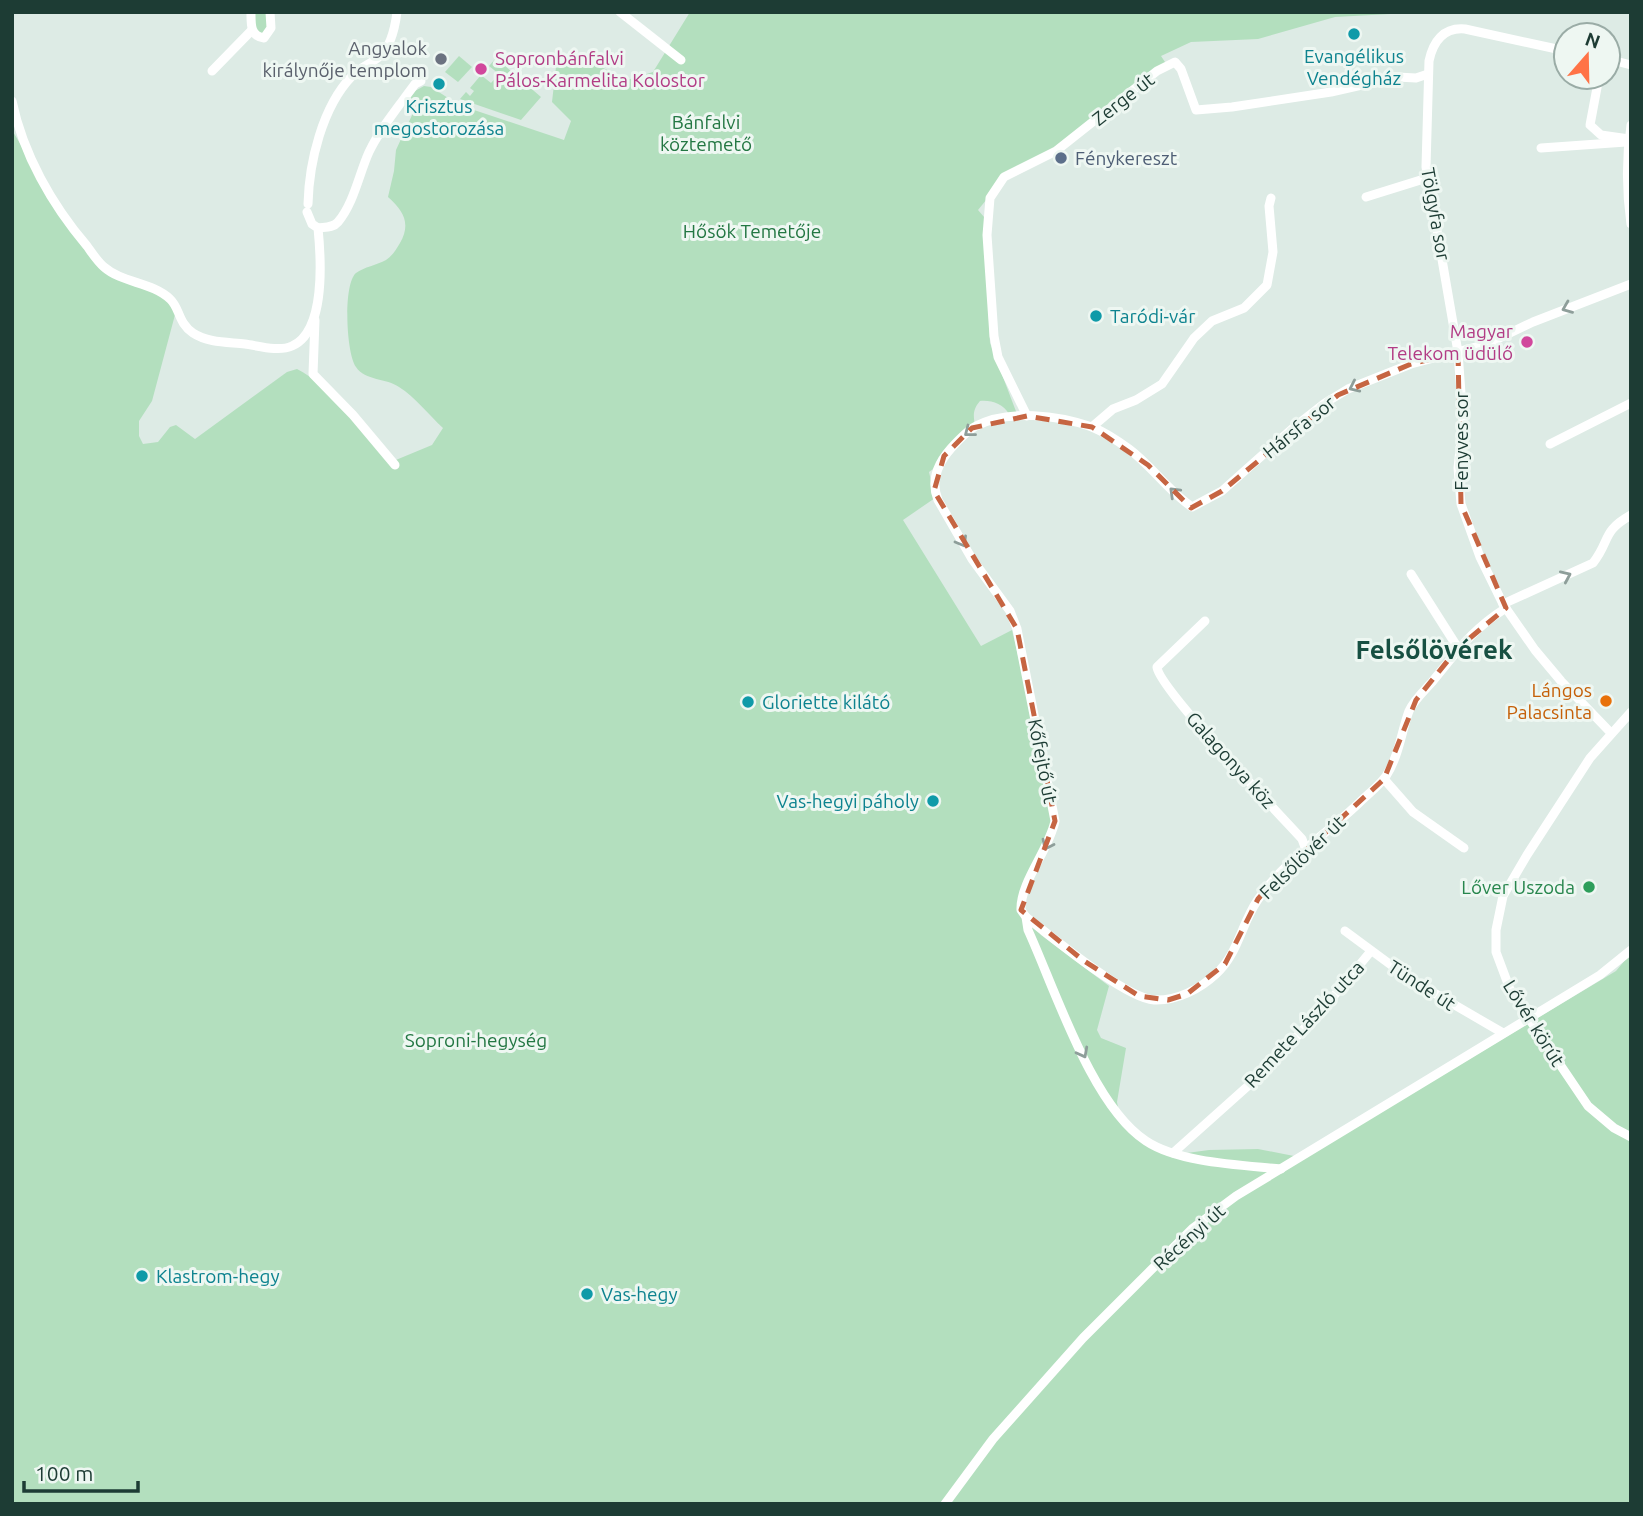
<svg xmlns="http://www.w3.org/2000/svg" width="1643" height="1516" font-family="Ubuntu,sans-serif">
<rect width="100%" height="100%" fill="#ddebe5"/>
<g fill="#b3dfbe">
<polygon points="250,12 268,12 268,34 256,38"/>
<path d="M 690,12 L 1427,12 L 1335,17 L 1258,39 L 1191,42 L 1161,56 L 1167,65 L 1055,153 L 1004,178 L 978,210 L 984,217 L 990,343 L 1017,414 L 1009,414 C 1003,404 992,400 980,401 C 973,409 973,415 975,425 L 940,464 L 929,472 L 935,498 L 903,520 L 981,646 L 1012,630 L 1055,814 L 1021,910 L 1041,935 L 1109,986 L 1097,1030 L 1101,1038 L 1126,1048 L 1117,1102 L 1121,1122 L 1172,1155 L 1209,1150 L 1258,1149 L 1304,1158 L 1616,971 L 1631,953 L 1631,1504 L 12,1504 L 12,130 L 70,228 L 106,269 L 172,300 L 176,311 L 152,401 L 139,421 L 139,436 L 143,444 L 158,442 L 170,427 L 176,425 L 195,439 L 287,372 L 297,369 C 328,384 368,435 391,462 L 432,445 L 443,428 C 429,415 415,397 399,387 C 387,378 365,381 356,367 C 346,353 343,284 356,273 C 364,267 377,265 386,260 C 392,256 396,250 400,243 C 411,224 404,211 388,197 L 394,171 L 396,150 L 413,113 L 403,106 L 415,91 L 424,86 L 431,87 L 459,105 L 564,140 L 571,121 L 552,102 L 556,67 L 559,60 C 581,49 606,72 627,80 L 653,72 Z"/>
<polygon points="459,56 472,67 458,82 445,72"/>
<polygon points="496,58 541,97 521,120 460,99 466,92 470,96 474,91 470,88 481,75 491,83 499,74 489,66"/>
</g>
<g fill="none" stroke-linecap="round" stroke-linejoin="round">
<g stroke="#fff" stroke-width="9">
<path d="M 251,12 C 251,24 250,36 264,38 L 271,28 L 270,12"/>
<polyline points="620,12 681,60"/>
<path d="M 1566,51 L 1465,29 C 1443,27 1433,42 1429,61 L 1426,167 L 1458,352 L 1463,421 L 1458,468 L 1461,504 L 1480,557 L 1503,604 L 1535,650 L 1561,681 L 1611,733"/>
<polyline points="1608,59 1631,65"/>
<polyline points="212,71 252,30"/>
<polyline points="1599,77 1590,125 1601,135 1629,139"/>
<path d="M 12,101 C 23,154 52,205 87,246 C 92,253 97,261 104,267 C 122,283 152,282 170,299 C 180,308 178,323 193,333 C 208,343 228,342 245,344 C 259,346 279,352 292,346 C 326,331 321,258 318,228 L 312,224 L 307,212"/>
<path d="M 1631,125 C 1626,159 1626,189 1631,224"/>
<polyline points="1541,148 1626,142"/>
<polyline points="1366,197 1427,178"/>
<path d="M 308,204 C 309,163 322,107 352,76 C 359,68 370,64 379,57 C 391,47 395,28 397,12"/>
<path d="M 318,228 C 325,227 333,228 338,222 C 354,203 359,174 369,152 C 381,127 399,106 415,84 L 421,81"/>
<polyline points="315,320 313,374 353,415 395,465"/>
<polyline points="1027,416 998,357 994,336 987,235 990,198 1004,177 1056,151 1157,71 1175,62 1181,69 1196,110 1232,107 1331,92 1397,77 1416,78 1428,74"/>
<polyline points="1092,427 1113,409 1136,400 1162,384 1194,338 1212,321 1244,308 1267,285 1273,252 1269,206 1271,198"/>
<polyline points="1550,444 1631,403"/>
<polyline points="1411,574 1458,648"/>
<path d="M 1503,604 L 1593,563 C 1611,540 1601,532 1631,515"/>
<path d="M 1205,621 L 1157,667 C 1158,687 1280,815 1302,839 L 1306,850"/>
<polyline points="1631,712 1590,758 1527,855 1503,896 1496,930 1496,952 1511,992 1588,1106 1614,1128 1631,1137"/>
<polyline points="1384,779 1413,812 1464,848"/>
<path d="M 1026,917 C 1052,937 1125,998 1154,1000 C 1177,1001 1200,989 1216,974 C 1238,954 1241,925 1257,901 C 1283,861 1326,835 1360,802 C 1368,794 1379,786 1386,776 C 1399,756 1401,733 1409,711 C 1414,700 1424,691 1432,682 C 1457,652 1471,630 1506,608"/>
<polyline points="1345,931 1410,979 1503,1033"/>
<polyline points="1173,1153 1268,1068 1333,997 1371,951"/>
<path d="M 1281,1169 C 1242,1165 1179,1163 1146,1141 C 1092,1106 1055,989 1028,930 L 1026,917 L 1021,910 C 1020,882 1049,850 1055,821 L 1017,629 L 1010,611 L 972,559 L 938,500 C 929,478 940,459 956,443 C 962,437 968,430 976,426 C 1008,409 1058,415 1092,427 C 1104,432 1118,441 1129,449 C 1152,466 1168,491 1192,507 L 1222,491 L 1293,428 L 1325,403 L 1348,389 L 1411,364 L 1487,344 L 1533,322 L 1631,284"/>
<polyline points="945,1504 993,1439 1083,1338 1193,1228 1236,1196 1600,975 1631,950"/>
</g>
</g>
<defs><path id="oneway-chevron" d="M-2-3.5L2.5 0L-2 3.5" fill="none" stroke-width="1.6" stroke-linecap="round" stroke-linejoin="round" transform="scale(1.75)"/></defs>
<g stroke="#8e9e9a">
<use href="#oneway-chevron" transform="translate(1567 308) rotate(158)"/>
<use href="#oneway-chevron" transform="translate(1354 387) rotate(155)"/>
<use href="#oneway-chevron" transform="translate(969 432) rotate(142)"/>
<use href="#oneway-chevron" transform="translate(1174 492) rotate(-136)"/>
<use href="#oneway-chevron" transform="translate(962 542) rotate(60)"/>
<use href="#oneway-chevron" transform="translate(1566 576) rotate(-24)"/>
<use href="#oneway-chevron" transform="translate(1047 845) rotate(116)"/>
<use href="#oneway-chevron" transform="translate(1083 1053) rotate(62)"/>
</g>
<path fill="none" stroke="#c66542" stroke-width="5" stroke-dasharray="14 9" stroke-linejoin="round" d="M 1458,352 L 1461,504 L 1506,608 L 1458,648 L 1416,700 L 1384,779 L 1279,875 L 1258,899 L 1225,964 L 1187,994 L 1168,1000 L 1139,996 L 1084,961 L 1021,910 L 1055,821 L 1017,629 L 934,491 L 944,456 L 972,428 L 1027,416 L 1092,427 L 1148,465 L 1191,508 L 1222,491 L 1338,395 L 1411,364 Z"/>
<g fill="#0f9aa8" stroke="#eef7f2" stroke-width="2.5">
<circle cx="1354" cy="34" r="7"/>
<circle cx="439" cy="84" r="7"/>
<circle cx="1096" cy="316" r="7"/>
<circle cx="748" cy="702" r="7"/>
<circle cx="933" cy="801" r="7"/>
<circle cx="142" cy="1276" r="7"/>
<circle cx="587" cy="1294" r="7"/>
</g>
<circle fill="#6b7280" stroke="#eef7f2" stroke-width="2.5" cx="441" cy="59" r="7"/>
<g fill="#d1479c" stroke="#eef7f2" stroke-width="2.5">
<circle cx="481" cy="69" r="7"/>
<circle cx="1527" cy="342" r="7"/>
</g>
<circle fill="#5c6f8a" stroke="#eef7f2" stroke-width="2.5" cx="1061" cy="158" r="7"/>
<circle fill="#e8710a" stroke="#eef7f2" stroke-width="2.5" cx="1606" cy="701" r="7"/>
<circle fill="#2e9e5b" stroke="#eef7f2" stroke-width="2.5" cx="1589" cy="887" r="7"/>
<g text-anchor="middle" stroke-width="6" stroke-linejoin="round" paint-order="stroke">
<g font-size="19" fill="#5b616d" stroke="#eef7f2" text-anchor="end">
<text x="427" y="55">Angyalok<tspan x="427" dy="22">királynője templom</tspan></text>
</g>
<g font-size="19" fill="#0d838f" stroke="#eef7f2" text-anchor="start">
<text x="1354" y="63" text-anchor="middle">Evangélikus<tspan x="1354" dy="22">Vendégház</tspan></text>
<text x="439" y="113" text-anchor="middle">Krisztus<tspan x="439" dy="22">megostorozása</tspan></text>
<text x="1110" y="323">Taródi-vár</text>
<text x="762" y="709">Gloriette kilátó</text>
<text x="919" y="808" text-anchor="end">Vas-hegyi páholy</text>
<text x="156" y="1283">Klastrom-hegy</text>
<text x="601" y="1301">Vas-hegy</text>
</g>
<g font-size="19" fill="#b23c85" stroke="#eef7f2" text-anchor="start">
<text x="495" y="65">Sopronbánfalvi<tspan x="495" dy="22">Pálos-Karmelita Kolostor</tspan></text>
<text x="1513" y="338" text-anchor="end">Magyar<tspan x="1513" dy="22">Telekom üdülő</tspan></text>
</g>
<g font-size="19" fill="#1d3c34" stroke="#eef7f2">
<text transform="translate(1123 99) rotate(-38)" y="7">Zerge út</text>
<text transform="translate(1436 214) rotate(80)" y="7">Tölgyfa sor</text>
<text transform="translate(1299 427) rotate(-39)" y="7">Hársfa sor</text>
<text transform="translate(1461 441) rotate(-90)" y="7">Fenyves sor</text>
<text transform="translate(1231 760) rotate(48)" y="7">Galagonya köz</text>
<text transform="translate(1043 761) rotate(79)" y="7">Kőfejtő út</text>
<text transform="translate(1302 857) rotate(-44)" y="7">Felsőlövér út</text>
<text transform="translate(1422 985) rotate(33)" y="7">Tünde út</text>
<text transform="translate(1534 1023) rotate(58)" y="7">Lővér körút</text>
<text transform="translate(1304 1024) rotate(-47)" y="7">Remete László utca</text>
<text transform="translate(1189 1237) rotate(-42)" y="7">Récényi út</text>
</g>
<g font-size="19" fill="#237743" stroke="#eef7f2">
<text x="706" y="129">Bánfalvi<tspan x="706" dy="22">köztemető</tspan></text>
<text x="752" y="238">Hősök Temetője</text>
<text x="476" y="1047">Soproni-hegység</text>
</g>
<g font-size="19" fill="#4e5e75" stroke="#eef7f2" text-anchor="start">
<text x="1075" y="165">Fénykereszt</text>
</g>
<g font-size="19" fill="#c56008" stroke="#eef7f2" text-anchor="end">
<text x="1592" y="697">Lángos<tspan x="1592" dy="22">Palacsinta</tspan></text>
</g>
<g font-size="19" fill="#27864d" stroke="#eef7f2" text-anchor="end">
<text x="1575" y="894">Lőver Uszoda</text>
</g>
<g font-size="26" font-weight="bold" fill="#175042" stroke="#eef7f2">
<text x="1434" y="659">Felsőlövérek</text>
</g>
</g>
<rect width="1643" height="1516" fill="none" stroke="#1d3c34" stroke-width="28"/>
<g transform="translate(1587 56) rotate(20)"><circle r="33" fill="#eef7f2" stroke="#9aaca6" stroke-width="2"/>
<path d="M0-5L12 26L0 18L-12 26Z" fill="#ff7347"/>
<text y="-10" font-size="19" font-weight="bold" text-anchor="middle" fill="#1d3c34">N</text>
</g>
<path d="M24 1481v10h114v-10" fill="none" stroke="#1d3c34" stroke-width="3.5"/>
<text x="35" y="1481" font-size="21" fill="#1d3c34" stroke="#eef7f2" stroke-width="5" paint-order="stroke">100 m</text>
</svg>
